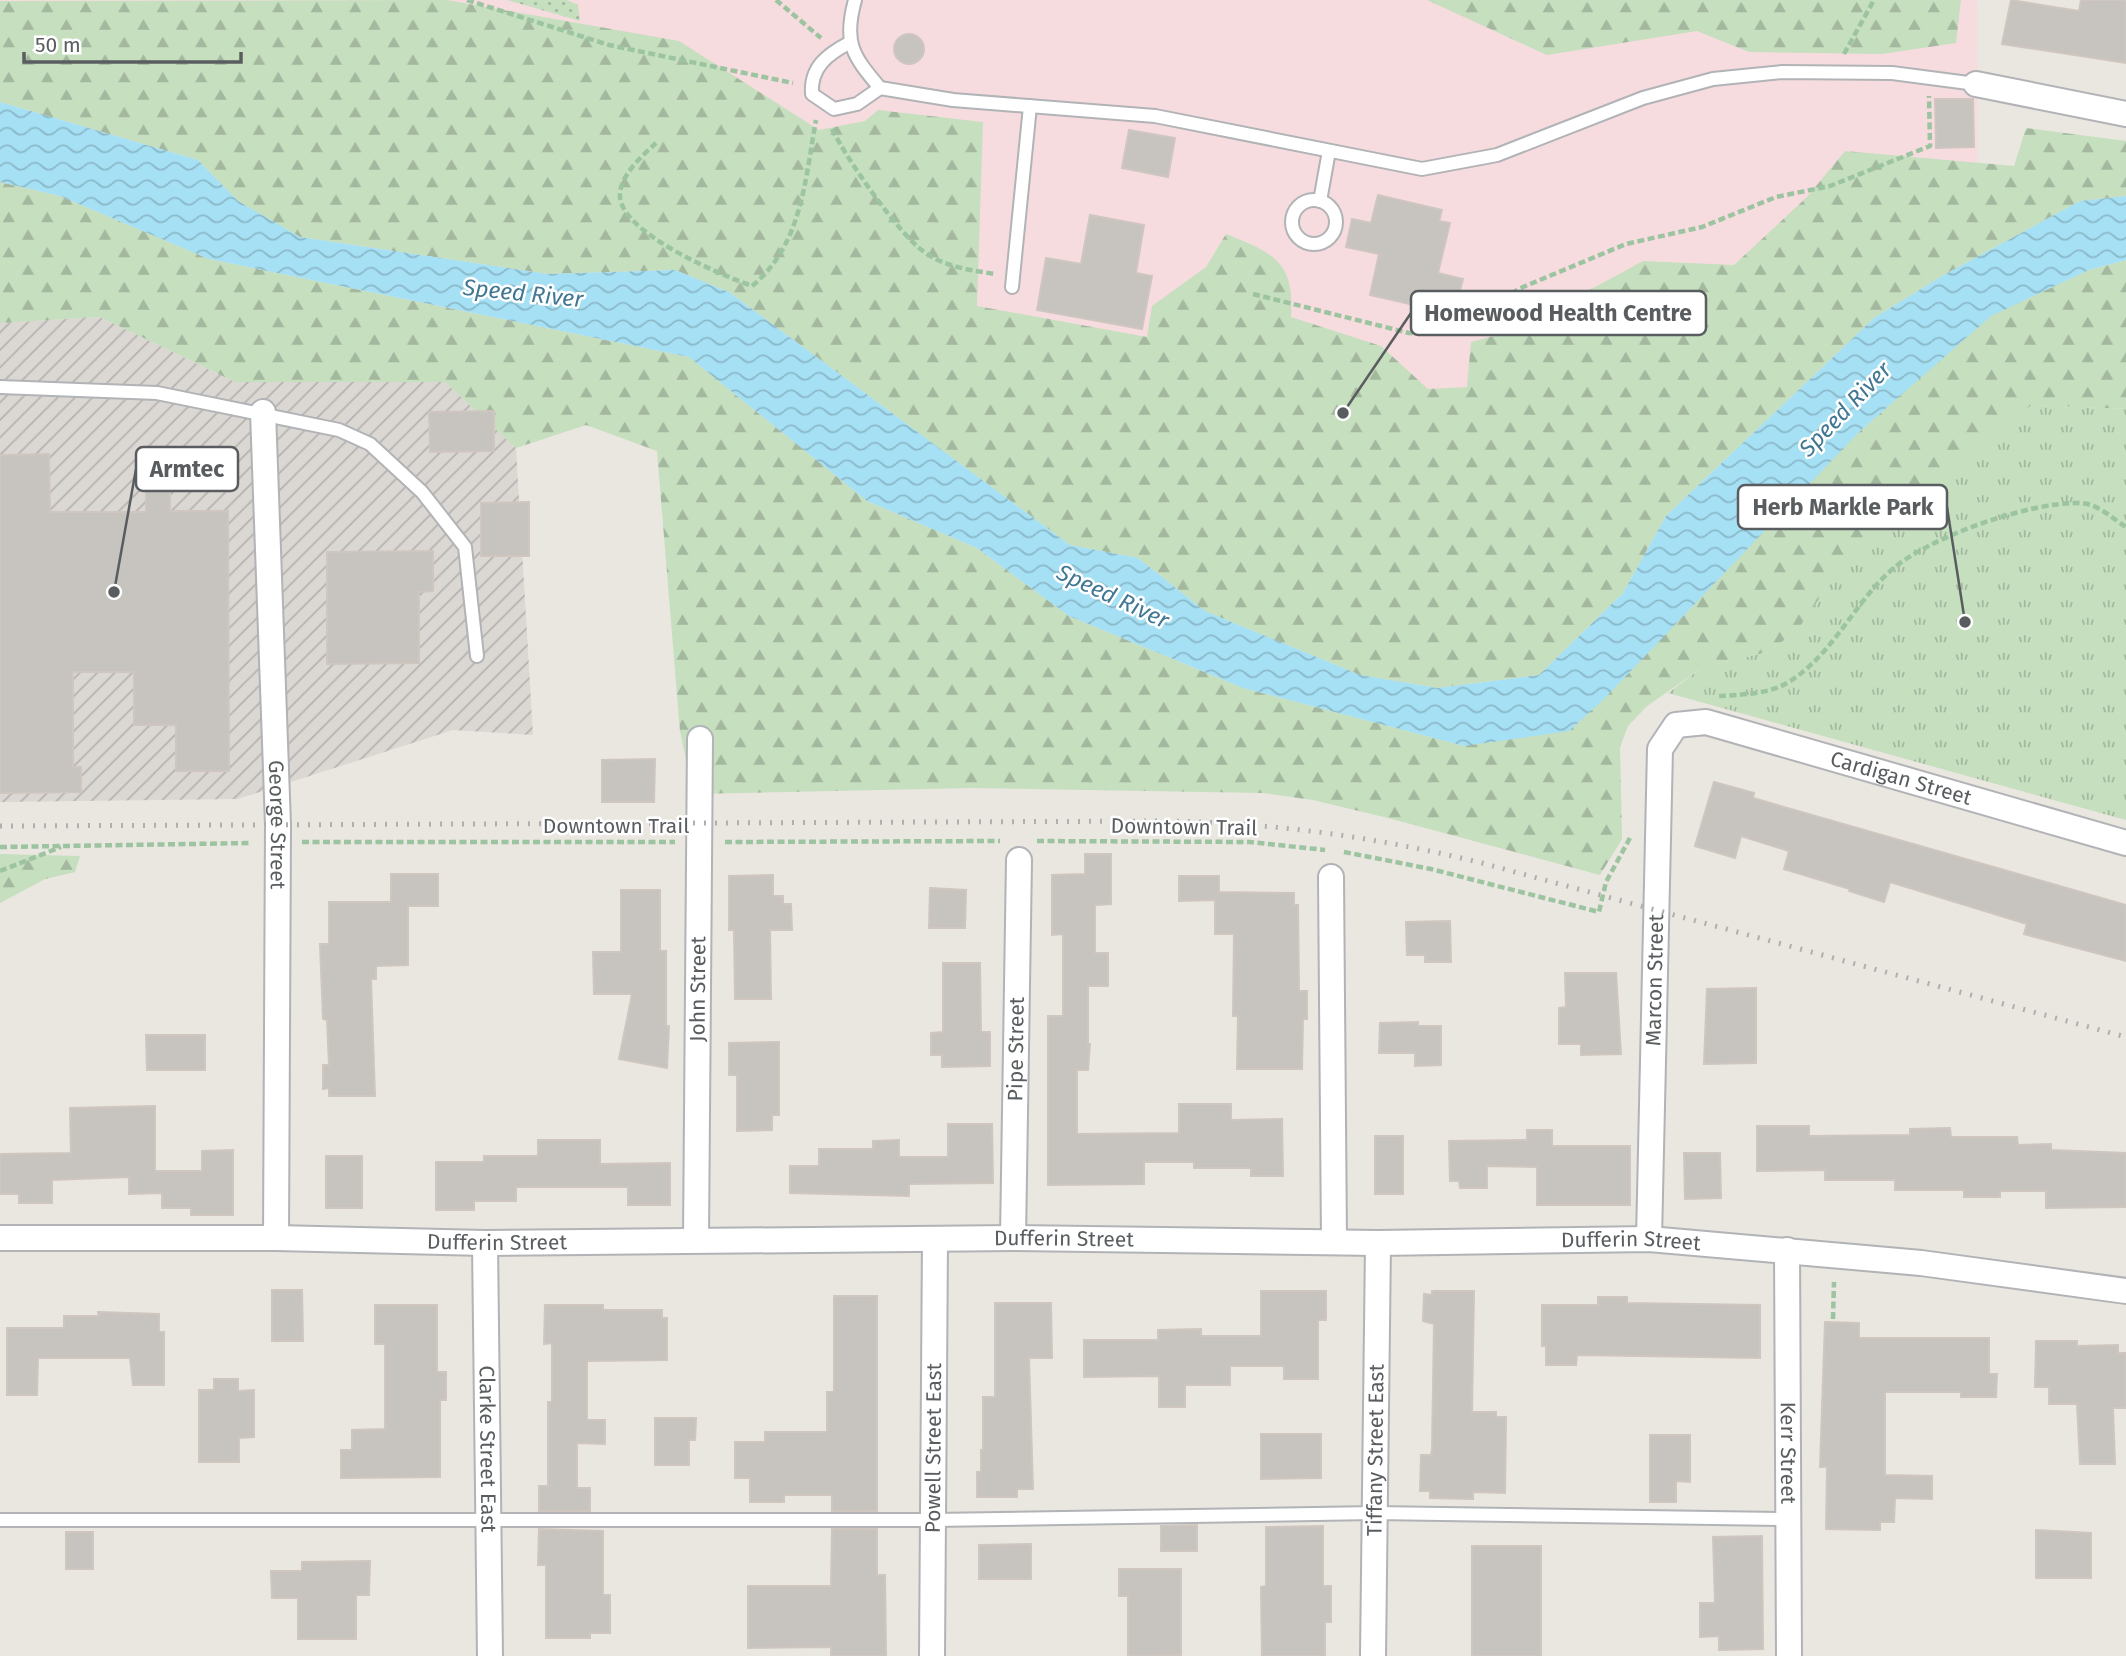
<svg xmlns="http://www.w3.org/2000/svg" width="2126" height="1656" font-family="'Fira Sans',sans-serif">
<defs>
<pattern id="industrial-furrows" width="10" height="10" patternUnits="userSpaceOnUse" patternTransform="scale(1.75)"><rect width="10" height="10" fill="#dbd8d4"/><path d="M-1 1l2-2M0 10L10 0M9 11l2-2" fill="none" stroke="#b5b2af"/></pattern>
<pattern id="grass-dots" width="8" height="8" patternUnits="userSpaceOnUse" patternTransform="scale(1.75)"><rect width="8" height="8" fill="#c5dfbf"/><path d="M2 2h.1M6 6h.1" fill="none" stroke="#a3b89e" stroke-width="1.8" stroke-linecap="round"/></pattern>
<pattern id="forest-firs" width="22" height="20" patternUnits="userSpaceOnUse" patternTransform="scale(1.75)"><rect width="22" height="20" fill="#c5dfbf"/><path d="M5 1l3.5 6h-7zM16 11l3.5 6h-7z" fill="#a3b89e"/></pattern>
<pattern id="park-tufts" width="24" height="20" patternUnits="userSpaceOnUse" patternTransform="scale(1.75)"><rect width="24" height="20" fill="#c5dfbf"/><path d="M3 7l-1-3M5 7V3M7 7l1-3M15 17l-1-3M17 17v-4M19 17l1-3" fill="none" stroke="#a3b89e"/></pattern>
<pattern id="water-waves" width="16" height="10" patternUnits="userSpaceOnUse" patternTransform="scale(1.75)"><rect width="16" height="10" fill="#a6e0f4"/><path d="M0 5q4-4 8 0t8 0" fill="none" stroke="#8ab9c9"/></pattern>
</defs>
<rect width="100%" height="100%" fill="#eae6e0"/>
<polygon fill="url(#industrial-furrows)" points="100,317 235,382 445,382 516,448 533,735 453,730 238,799 0,802 0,323"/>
<polygon fill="#f7dcdf" points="0,0 1977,0 1978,249 1656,512 0,87"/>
<polygon fill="url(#grass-dots)" points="507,0 567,0 578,5 580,21"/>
<g fill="url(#forest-firs)">
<path d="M 447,0 L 679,41 L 819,130 L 865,121 L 878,110 L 983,122 L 977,306 L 1147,337 L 1152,306 L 1206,267 L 1226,234 C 1273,253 1295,261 1291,317 L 1381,346 L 1428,389 L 1467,387 L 1471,342 L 1516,330 L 1643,261 L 1734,265 L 1807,197 L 1845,151 L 2014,166 L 2026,128 L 2126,141 L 2126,196 L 2080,201 L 1942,276 L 1874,318 L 1666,516 L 1623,593 L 1539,675 L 1437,688 L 1360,675 L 1205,611 L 1138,558 L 1070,545 L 729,292 L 675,270 L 548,274 L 300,237 L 238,201 L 198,160 L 0,102 L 0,1 Z"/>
<polygon points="1427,0 1961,0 1956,43 1882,54 1749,52 1697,31 1547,55"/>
<polygon points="0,182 60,196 209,259 689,357 867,501 977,548 1069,616 1243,688 1464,746 1859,432 1991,315 2089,270 2126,260 2126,409 2032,405 1826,589 1797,631 1768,652 1703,667 1647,706 1628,726 1620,747 1622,839 1600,875 1388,818 1313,800 1263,793 972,788 693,794 680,731 657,451 586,425 516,448 445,382 235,382 100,317 0,323"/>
<polygon points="0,854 80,856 75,872 45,879 0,903"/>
</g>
<polygon fill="url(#park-tufts)" points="2032,405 2126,409 2126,820 1668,693 1703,667 1768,652 1797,631 1826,589 1905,498"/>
<polygon fill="url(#water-waves)" points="0,102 198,160 238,201 300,237 548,274 675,270 729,292 1070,545 1138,558 1205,611 1360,675 1437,688 1539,675 1623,593 1666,516 1874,318 1942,276 2080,201 2126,196 2126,260 2089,270 1991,316 1859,432 1604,699 1569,731 1464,746 1243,688 1069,616 977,548 867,501 689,357 209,259 60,196 0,182"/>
<g fill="#c7c3bf" stroke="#cec6bf" stroke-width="2">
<polygon points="2011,0 2079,11 2081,0 2126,0 2126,63 2002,44"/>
<circle cx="909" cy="49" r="15"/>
<polygon points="1935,99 1973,99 1974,147 1936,148"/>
<polygon points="1129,130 1175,138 1168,177 1122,168"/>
<polygon points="1378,195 1442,210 1439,221 1450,223 1438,273 1463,279 1454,314 1370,295 1379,254 1346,247 1352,219 1371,223"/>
<polygon points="1090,215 1144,225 1136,273 1152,276 1142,329 1037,310 1046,258 1081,264"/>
<polygon points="494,411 494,451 430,452 429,412"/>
<polygon points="49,454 50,512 146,512 146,466 170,466 170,511 228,511 229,771 176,771 176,725 134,725 134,672 73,672 73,767 81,767 81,792 0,793 0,455"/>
<polygon points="529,502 529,556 481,556 481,503"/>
<polygon points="433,551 433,591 419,592 419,663 327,664 327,552"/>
<polygon points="655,759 654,802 602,802 602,760"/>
<polygon points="1714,782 1754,793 1753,798 2126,905 2126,961 2024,934 2027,924 1890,882 1884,902 1849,891 1850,889 1784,869 1789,851 1741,836 1735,858 1695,846"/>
<polygon points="1085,854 1111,854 1111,904 1095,905 1095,953 1108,953 1108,986 1088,986 1088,1044 1090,1044 1088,1070 1077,1070 1077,1134 1179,1133 1179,1104 1231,1104 1231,1120 1282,1119 1283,1176 1251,1176 1251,1168 1194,1168 1194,1162 1144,1162 1144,1184 1048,1185 1048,1016 1063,1016 1063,934 1052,935 1052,875 1085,874"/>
<polygon points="391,874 438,874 438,906 408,906 408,965 376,966 376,979 371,979 375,1096 329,1096 329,1088 323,1089 323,1065 329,1065 327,1020 323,1019 320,944 329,944 329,902 391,902"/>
<polygon points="773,875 773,896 783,896 783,904 791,904 792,930 770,930 771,999 735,999 734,930 729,930 729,876"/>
<polygon points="1179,876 1219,876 1219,892 1294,893 1294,905 1298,905 1299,991 1307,991 1307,1019 1303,1019 1302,1069 1237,1069 1238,1016 1233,1016 1234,934 1215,934 1215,900 1179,901"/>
<polygon points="930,888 966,890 965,928 929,928"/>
<polygon points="621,890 660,890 660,951 666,951 666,1026 669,1026 667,1068 619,1059 632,994 594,994 593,952 621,952"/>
<polygon points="1450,921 1451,962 1425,962 1425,955 1407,955 1406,922"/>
<polygon points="943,963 980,963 981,1032 990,1032 990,1066 942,1067 942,1055 931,1055 931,1033 943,1032"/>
<polygon points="1565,973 1616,973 1621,1054 1581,1055 1581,1044 1559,1044 1559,1008 1566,1007"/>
<polygon points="1756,988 1756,1063 1704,1064 1707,989"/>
<polygon points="1418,1022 1418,1026 1441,1026 1441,1065 1415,1066 1415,1053 1379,1053 1380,1023"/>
<polygon points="146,1035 205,1035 205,1070 147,1070"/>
<polygon points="779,1042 779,1115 772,1115 772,1130 737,1131 737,1075 729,1075 729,1043"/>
<polygon points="155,1106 155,1171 202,1171 202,1151 233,1150 233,1215 191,1215 191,1208 162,1208 162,1193 129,1194 129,1177 52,1180 52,1203 19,1203 19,1194 0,1194 0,1154 71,1153 70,1108"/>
<polygon points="948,1124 992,1124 993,1183 909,1184 909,1196 790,1193 790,1166 819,1166 819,1149 873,1149 873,1141 899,1140 899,1157 948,1157"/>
<polygon points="1757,1126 1809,1126 1809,1136 1910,1135 1910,1129 1950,1128 1951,1137 2017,1137 2018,1145 2051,1144 2051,1150 2126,1153 2126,1207 2046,1208 2046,1191 2000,1191 2000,1197 1964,1197 1964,1190 1895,1190 1895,1180 1825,1180 1825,1170 1757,1171"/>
<polygon points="1527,1130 1552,1130 1552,1146 1630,1146 1630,1205 1537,1205 1537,1167 1487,1166 1487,1188 1460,1188 1459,1181 1450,1181 1449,1141 1527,1140"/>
<rect x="1375" y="1136" width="28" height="58"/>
<polygon points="538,1140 600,1140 600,1164 670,1163 670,1205 628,1205 628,1187 516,1187 516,1201 474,1201 474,1210 436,1210 436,1162 484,1162 484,1156 538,1156"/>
<polygon points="1684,1153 1720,1153 1721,1198 1685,1199"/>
<rect x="326" y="1156" width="36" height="52"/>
<polygon points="272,1290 302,1290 303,1341 272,1341"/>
<polygon points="1261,1291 1326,1291 1326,1320 1318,1320 1318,1379 1284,1379 1284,1366 1230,1366 1230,1385 1185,1385 1185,1407 1159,1407 1159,1376 1084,1377 1084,1340 1158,1340 1158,1330 1201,1329 1201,1336 1261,1336"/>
<polygon points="1432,1291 1474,1291 1472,1412 1496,1412 1496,1417 1506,1417 1505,1493 1473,1492 1473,1499 1430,1498 1430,1491 1420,1491 1421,1455 1431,1455 1432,1450 1434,1324 1423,1321 1424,1294 1432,1295"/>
<polygon points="834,1296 877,1296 877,1511 832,1511 832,1495 784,1495 784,1502 750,1502 750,1478 735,1478 735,1442 765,1442 765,1432 827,1432 827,1392 834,1392"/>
<polygon points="1598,1297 1627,1297 1627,1303 1760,1305 1760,1358 1577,1355 1576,1365 1546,1365 1546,1346 1542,1346 1542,1305 1598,1305"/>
<polygon points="995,1303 1051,1303 1052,1358 1029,1358 1033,1489 1017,1489 1017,1497 977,1497 977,1472 981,1472 981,1450 983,1450 983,1397 995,1397"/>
<polygon points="375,1305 437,1305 437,1372 446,1372 446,1400 440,1400 440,1477 341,1478 341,1450 352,1450 352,1430 385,1429 385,1344 375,1344"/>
<polygon points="545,1305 603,1305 603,1310 662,1310 662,1318 667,1318 667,1360 587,1361 587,1420 605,1420 605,1444 577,1443 577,1488 590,1488 590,1511 539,1511 539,1486 548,1486 548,1402 552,1402 552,1343 544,1344"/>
<polygon points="98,1312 159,1314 159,1332 164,1332 164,1385 133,1385 130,1358 38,1358 37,1395 7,1395 7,1328 64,1328 64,1316 99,1316"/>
<polygon points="1825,1322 1859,1323 1859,1338 1989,1338 1989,1374 1997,1374 1996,1397 1961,1397 1961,1392 1885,1392 1885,1475 1932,1476 1932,1499 1895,1498 1894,1522 1880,1522 1880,1530 1826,1529 1827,1467 1820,1467"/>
<polygon points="2036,1341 2077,1341 2077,1346 2118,1345 2118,1353 2126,1353 2126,1408 2113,1408 2115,1464 2080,1464 2077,1404 2049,1404 2049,1387 2035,1387"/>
<polygon points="214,1379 238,1379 238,1391 254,1390 254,1437 239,1438 239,1462 199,1462 199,1390 214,1390"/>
<polygon points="655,1418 696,1418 695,1440 689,1440 689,1465 655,1465"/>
<polygon points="1261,1434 1321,1434 1321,1478 1261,1479"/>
<polygon points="1650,1435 1690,1435 1690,1482 1676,1481 1676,1502 1650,1502"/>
<polygon points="1197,1525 1197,1551 1161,1551 1161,1526"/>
<polygon points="1323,1526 1323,1586 1331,1586 1331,1622 1325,1622 1325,1656 1262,1656 1261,1587 1266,1586 1266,1527"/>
<polygon points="539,1529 603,1531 603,1595 610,1595 610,1633 590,1633 590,1638 546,1638 546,1565 538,1565"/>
<polygon points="832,1529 877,1529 877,1575 885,1575 886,1656 831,1656 831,1647 748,1648 748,1586 831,1586"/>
<polygon points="2036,1530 2091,1533 2091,1578 2036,1578"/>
<rect x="66" y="1532" width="27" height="37"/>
<polygon points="1762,1536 1763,1649 1719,1650 1719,1636 1700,1637 1700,1603 1715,1603 1713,1537"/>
<polygon points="1031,1544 1031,1579 979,1579 979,1545"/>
<rect x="1472" y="1546" width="69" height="110"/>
<polygon points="370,1561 369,1595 356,1595 356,1639 298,1639 298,1598 272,1598 271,1571 302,1571 302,1562"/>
<polygon points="1119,1569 1181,1569 1181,1655 1128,1656 1128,1596 1119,1596"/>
</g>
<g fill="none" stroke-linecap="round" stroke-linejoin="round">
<defs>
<g id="service">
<path d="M 855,0 C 843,43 853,56 880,88 L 953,100 L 1155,116 L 1422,169 L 1497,155 L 1643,98 L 1713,79 L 1782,72 L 1892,73 L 1976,84"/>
<path d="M 849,43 C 828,54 810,67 812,94 L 834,109 L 857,104 L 880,88"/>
<circle cx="1314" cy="222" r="22"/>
<polyline points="1320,201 1329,151"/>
<polyline points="1012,287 1030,106"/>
<polyline points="0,387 157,393 339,430 370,444 422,492 465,547 477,656"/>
<polyline points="0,1520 933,1520 1375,1513 1788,1519"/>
</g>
<g id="minor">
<polyline points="1976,84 2126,114"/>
<path id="s1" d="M 263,412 L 278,825 L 276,1238"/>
<polyline points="1331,877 1334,1241"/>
<path id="s2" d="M 0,1238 L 276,1238 L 485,1243 L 1013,1238 L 1378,1243 L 1649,1239 L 1921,1263 L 2126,1291"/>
<path id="s3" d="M 1013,1238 L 1019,860"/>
<path id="s4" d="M 696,1239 L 700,739"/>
<path id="s5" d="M 1649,1239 L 1660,749 L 1676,725 L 1706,722 L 2126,843"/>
<path id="s6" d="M 485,1243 L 490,1656"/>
<path id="s7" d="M 1787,1250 L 1789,1656"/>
<path id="s8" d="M 932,1656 L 935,1240"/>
<path id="s9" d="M 1373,1656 L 1378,1243"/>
</g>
</defs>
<use href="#service" stroke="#b1b3b6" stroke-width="16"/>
<use href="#minor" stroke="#b1b3b6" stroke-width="28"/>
<g stroke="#9cc4a0" stroke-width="4.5" stroke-dasharray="7 3.5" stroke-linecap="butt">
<polyline points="467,0 609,45 793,83"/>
<polyline points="776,0 821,38"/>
<polyline points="1844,54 1874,0"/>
<path d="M 832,129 C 846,158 898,233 923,251 C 944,267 970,270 995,274"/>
<path d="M 656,143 C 642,156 619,176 620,197 C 623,234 721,275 752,286 C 802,245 805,180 816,120"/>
<polyline points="1253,294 1409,333 1436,333 1523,287 1626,244 1702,227 1776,197 1830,186 1930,146 1929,96"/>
<path d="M 1719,696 C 1739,695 1769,694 1787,683 C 1834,655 1854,601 1895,567 C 1933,536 2030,502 2079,503 C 2097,503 2112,518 2126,527"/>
<polyline points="1037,841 1250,842 1325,850"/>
<polyline points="302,842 675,842"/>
<polyline points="725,842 1000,841"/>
<polyline points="0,847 251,843"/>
<polyline points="1344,852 1431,869 1599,912 1606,882 1631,836"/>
<polyline points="0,871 61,847"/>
<polyline points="1833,1319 1834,1282"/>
</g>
<use href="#service" stroke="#fff" stroke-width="12"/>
<use href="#minor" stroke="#fff" stroke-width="24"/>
<path stroke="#aeafaf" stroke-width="5" stroke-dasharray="2 9" stroke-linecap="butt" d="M 0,826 L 1169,821 C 1274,823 1375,837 1478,862 L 2126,1037"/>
</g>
<g text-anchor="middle" stroke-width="5" stroke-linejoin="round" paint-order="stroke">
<g font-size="21" fill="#595d5f" stroke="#fff">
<text dy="7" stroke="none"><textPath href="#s5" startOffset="752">Cardigan Street</textPath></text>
<text dy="7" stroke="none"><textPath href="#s1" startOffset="413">George Street</textPath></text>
<text x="616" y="833">Downtown Trail</text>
<text transform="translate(1184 827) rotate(1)" y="7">Downtown Trail</text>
<text dy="7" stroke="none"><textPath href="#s5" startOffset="259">Marcon Street</textPath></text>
<text dy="7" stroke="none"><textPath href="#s4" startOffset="250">John Street</textPath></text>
<text dy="7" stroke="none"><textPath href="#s3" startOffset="189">Pipe Street</textPath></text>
<text dy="7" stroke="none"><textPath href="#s2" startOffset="1064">Dufferin Street</textPath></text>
<text dy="7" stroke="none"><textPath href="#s2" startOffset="497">Dufferin Street</textPath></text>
<text dy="7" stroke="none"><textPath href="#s2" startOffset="1631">Dufferin Street</textPath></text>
<text dy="7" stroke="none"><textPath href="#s8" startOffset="208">Powell Street East</textPath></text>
<text dy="7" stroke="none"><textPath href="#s6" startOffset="206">Clarke Street East</textPath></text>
<text dy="7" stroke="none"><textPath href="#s9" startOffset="206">Tiffany Street East</textPath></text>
<text dy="7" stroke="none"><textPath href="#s7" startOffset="203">Kerr Street</textPath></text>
</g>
<g font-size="23" font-style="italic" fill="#417793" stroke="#fff">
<text transform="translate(523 293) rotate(6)" y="8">Speed River</text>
<text transform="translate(1845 409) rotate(-46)" y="8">Speed River</text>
<text transform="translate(1113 596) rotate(25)" y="8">Speed River</text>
</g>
</g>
<path fill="none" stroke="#595d5f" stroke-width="2.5" d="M1343 413L1411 313M114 592L136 469M1965 622L1947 507"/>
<g fill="#595d5f" stroke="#fff" stroke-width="2.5">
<circle cx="1343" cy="413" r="7"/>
<circle cx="114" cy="592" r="7"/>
<circle cx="1965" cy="622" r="7"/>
</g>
<g fill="#fff" stroke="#595d5f" stroke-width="2.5">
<rect x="1411" y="291" width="295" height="44" rx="7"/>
<rect x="136" y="447" width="102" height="44" rx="7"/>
<rect x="1738" y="485" width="209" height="44" rx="7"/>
</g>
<g font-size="23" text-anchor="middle" font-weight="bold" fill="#595d5f">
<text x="1558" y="321">Homewood Health Centre</text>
<text x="187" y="477">Armtec</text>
<text x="1843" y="515">Herb Markle Park</text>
</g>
<path d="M24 52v10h217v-10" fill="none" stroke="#595d5f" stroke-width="3.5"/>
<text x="35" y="52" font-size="21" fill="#595d5f" stroke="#ffffff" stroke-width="5" paint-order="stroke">50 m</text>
</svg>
